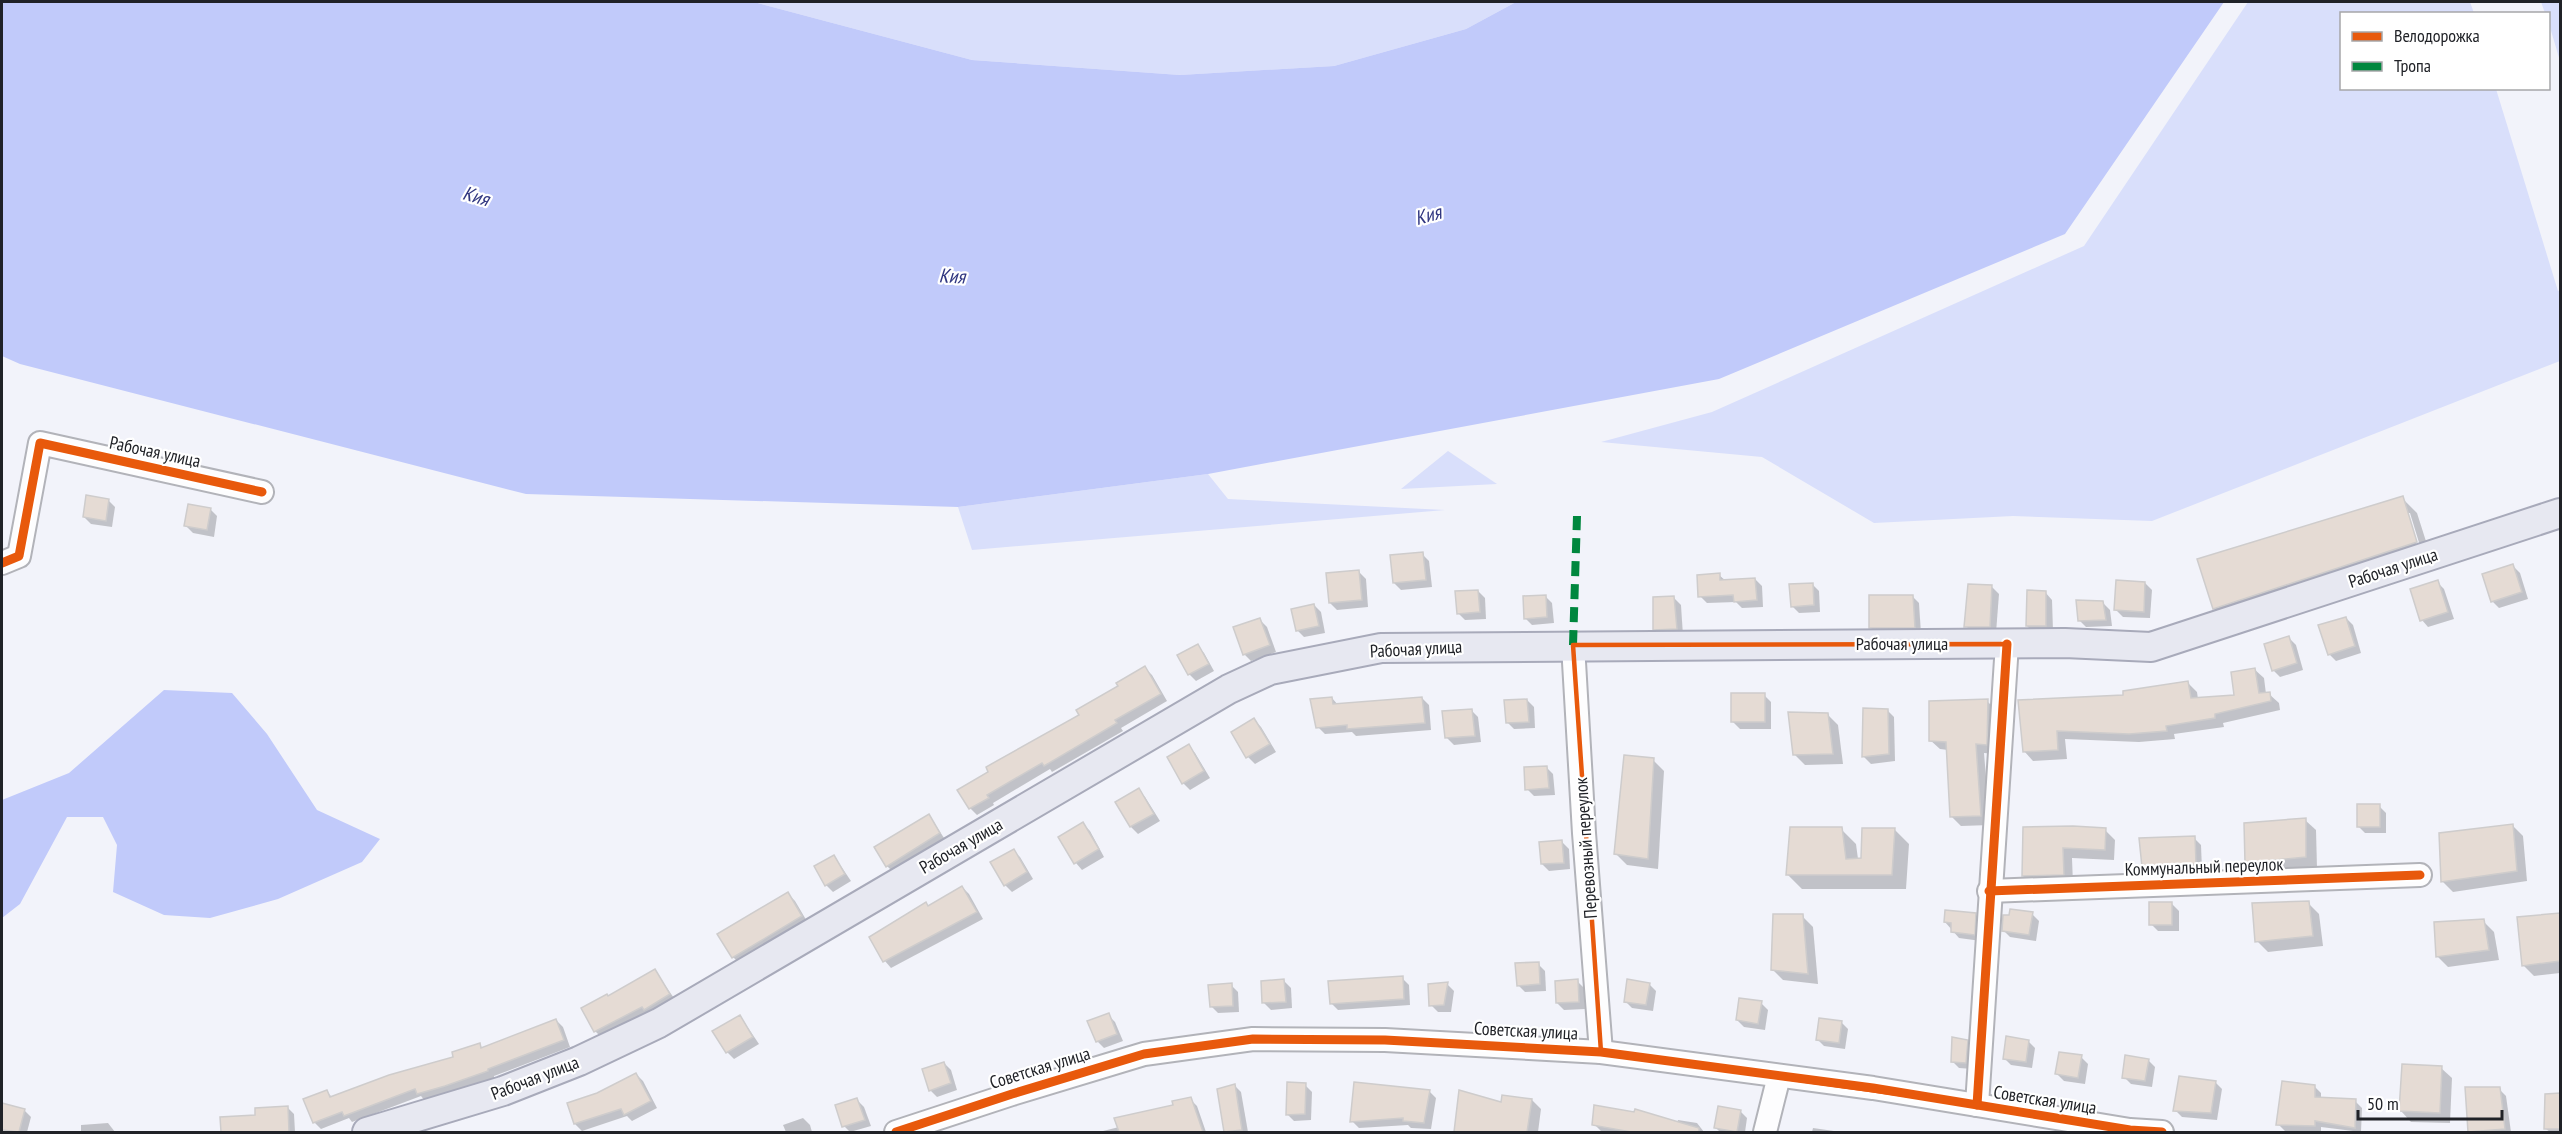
<svg xmlns="http://www.w3.org/2000/svg" width="2562" height="1134" font-family="'PT Sans Narrow',sans-serif">
<rect width="100%" height="100%" fill="#f2f3fa"/>
<g fill="#d9dffb">
<polygon points="754,2 1516,2 1466,29 1334,66 1180,75 972,60"/>
<polygon points="2248,2 2470,2 2474,13 2342,14 2342,88 2496,89 2558,291 2560,290 2560,361 2152,521 2013,516 1874,523 1762,457 1601,442 1712,412 2084,246"/>
<polygon points="2541,2 2560,2 2560,61 2549,24 2548,14 2545,13"/>
<polygon points="1448,451 1497,484 1401,489"/>
<polygon points="1208,474 1228,499 1445,510 972,550 958,507"/>
</g>
<g fill="#c1cafa">
<polygon points="2,2 754,2 972,60 1180,75 1334,66 1466,29 1516,2 2224,2 2065,234 1719,379 1208,474 958,507 526,494 20,364 2,356"/>
<polygon points="164,690 232,693 267,734 317,810 380,839 362,862 278,899 210,918 164,915 113,892 117,845 103,817 67,817 20,904 2,918 2,800 69,773"/>
</g>
<g fill="#0003" fill-rule="evenodd">
<path d="M 2402,498 L 2417,513 L 2431,557 L 2229,623 L 2214,609 ZM 2406,513 L 2410,513 L 2421,549 L 2418,550 Z"/>
<polygon points="108,500 115,507 112,527 91,524 84,517"/>
<polygon points="210,509 217,516 214,537 193,533 186,526"/>
<polygon points="1422,554 1429,561 1432,587 1401,590 1394,583"/>
<polygon points="2513,566 2520,573 2528,599 2499,608 2492,601"/>
<polygon points="1359,572 1366,579 1368,607 1337,610 1330,603"/>
<polygon points="1719,575 1726,581 1755,579 1762,586 1763,607 1742,608 1736,602 1707,603 1700,596"/>
<polygon points="2437,582 2444,589 2454,619 2428,627 2422,620"/>
<polygon points="2145,583 2152,590 2150,618 2123,617 2116,610"/>
<polygon points="1812,584 1819,591 1820,612 1799,613 1792,606"/>
<polygon points="1992,587 1999,594 1996,633 1973,633 1966,626"/>
<polygon points="1478,591 1485,598 1486,619 1465,620 1458,613"/>
<polygon points="2045,592 2052,600 2053,632 2034,633 2027,626"/>
<polygon points="1545,596 1552,603 1554,623 1532,625 1525,618"/>
<polygon points="1912,596 1919,603 1921,634 1878,634 1870,627"/>
<polygon points="1674,598 1681,605 1683,636 1662,636 1655,629"/>
<polygon points="2103,603 2110,610 2112,626 2086,627 2079,620"/>
<polygon points="1314,605 1321,612 1325,633 1304,637 1297,630"/>
<polygon points="2346,618 2353,625 2361,653 2336,661 2329,654"/>
<polygon points="1260,620 1267,627 1276,652 1251,661 1244,654"/>
<polygon points="2289,638 2296,645 2303,670 2280,677 2273,670"/>
<polygon points="1197,646 1204,653 1214,671 1196,681 1189,674"/>
<polygon points="1145,668 1152,675 1167,701 1121,728 1123,731 1052,772 1050,769 993,803 994,805 977,815 970,808 1081,716"/>
<polygon points="2254,669 2264,678 2266,694 2269,694 2279,703 2280,710 2223,723 2224,727 2174,734 2175,739 2139,742 2065,739 2067,759 2033,761 2024,751 2019,701 2125,696 2188,683 2197,692 2198,699 2235,696"/>
<polygon points="1764,695 1771,702 1771,729 1740,729 1733,722"/>
<polygon points="1332,698 1338,705 1422,698 1429,705 1431,730 1356,736 1352,732 1325,734 1318,727"/>
<polygon points="1527,700 1534,707 1535,728 1514,729 1507,722"/>
<polygon points="1987,701 1996,710 1996,754 1984,753 1990,825 1961,826 1952,817 1948,750 1940,749 1930,740"/>
<polygon points="1471,710 1478,717 1481,742 1454,745 1447,738"/>
<polygon points="1864,710 1887,710 1894,717 1895,761 1871,764 1864,757"/>
<polygon points="1827,714 1838,725 1843,764 1805,765 1794,754"/>
<polygon points="1254,720 1261,727 1276,752 1255,764 1248,757 1233,733"/>
<polygon points="1188,746 1195,753 1210,778 1190,790 1183,783"/>
<polygon points="1653,760 1664,771 1658,869 1627,865 1616,854"/>
<polygon points="1546,767 1553,774 1555,795 1534,796 1527,789"/>
<polygon points="1138,790 1145,797 1160,821 1138,834 1131,827 1117,802"/>
<polygon points="2379,806 2386,813 2386,833 2365,833 2358,826"/>
<polygon points="929,815 946,841 894,873 887,866"/>
<polygon points="2305,820 2316,830 2317,868 2257,873 2247,862"/>
<polygon points="1083,824 1090,831 1104,857 1082,870 1076,863"/>
<polygon points="2512,825 2523,836 2527,881 2453,892 2442,881"/>
<polygon points="1841,829 1856,844 1858,859 1863,859 1895,830 1909,844 1906,889 1802,889 1788,875"/>
<polygon points="2025,829 2105,830 2115,840 2114,860 2072,858 2073,884 2033,886 2023,876"/>
<polygon points="2194,838 2201,845 2202,870 2150,874 2143,867"/>
<polygon points="1562,842 1569,849 1570,869 1549,871 1542,864"/>
<polygon points="1013,851 1020,857 1033,879 1012,892 1005,885"/>
<polygon points="834,856 851,881 833,892 826,885"/>
<polygon points="962,887 969,894 983,919 891,968 885,961 871,937"/>
<polygon points="788,894 795,901 808,923 740,964 733,957"/>
<polygon points="2308,903 2319,914 2323,946 2268,952 2257,941"/>
<polygon points="2172,904 2179,911 2179,931 2158,931 2151,924"/>
<polygon points="1975,914 1982,921 1981,941 1959,938 1945,922"/>
<polygon points="2032,914 2039,921 2036,941 2010,937 2003,930"/>
<polygon points="2560,914 2560,973 2534,976 2523,965 2519,919"/>
<polygon points="1802,916 1813,927 1818,984 1783,980 1772,969"/>
<polygon points="2483,921 2494,932 2499,960 2448,967 2437,956"/>
<polygon points="1538,964 1545,971 1546,991 1525,992 1518,985"/>
<polygon points="655,971 676,1001 602,1038 595,1031 608,998"/>
<polygon points="1402,978 1409,985 1410,1005 1338,1010 1331,1003"/>
<polygon points="1284,981 1291,988 1292,1008 1271,1010 1264,1003"/>
<polygon points="1577,981 1584,988 1585,1009 1564,1010 1557,1003"/>
<polygon points="1447,984 1454,991 1451,1012 1438,1012 1431,1005"/>
<polygon points="1649,984 1656,991 1653,1011 1632,1008 1625,1001"/>
<polygon points="1231,985 1238,992 1239,1012 1218,1013 1211,1006"/>
<polygon points="1761,1003 1768,1010 1765,1030 1744,1027 1737,1020"/>
<polygon points="1108,1015 1115,1022 1123,1041 1104,1048 1097,1041"/>
<polygon points="740,1016 759,1044 734,1059 727,1052"/>
<polygon points="556,1020 563,1027 570,1047 494,1076 494,1078 425,1101 421,1096 352,1122 349,1118 321,1129 314,1122 327,1092 333,1098 455,1058 480,1045 483,1049"/>
<polygon points="1841,1022 1848,1029 1845,1049 1824,1046 1817,1039"/>
<polygon points="1967,1041 1974,1048 1973,1069 1959,1068 1952,1061"/>
<polygon points="2028,1041 2035,1048 2032,1068 2011,1065 2004,1058"/>
<polygon points="2081,1057 2088,1064 2085,1084 2064,1081 2057,1074"/>
<polygon points="2148,1060 2155,1067 2152,1087 2131,1084 2124,1077"/>
<polygon points="944,1063 951,1070 957,1090 937,1097 930,1090"/>
<polygon points="2441,1068 2452,1078 2450,1123 2411,1122 2401,1111"/>
<polygon points="636,1074 643,1081 657,1108 632,1121 627,1116 582,1131 575,1124 569,1104 597,1094"/>
<polygon points="2215,1082 2222,1089 2217,1120 2182,1117 2175,1110"/>
<polygon points="1234,1085 1241,1092 1248,1132 1225,1131"/>
<polygon points="1305,1085 1312,1092 1311,1120 1294,1121 1287,1114"/>
<polygon points="2314,1086 2321,1093 2321,1099 2355,1101 2362,1108 2361,1132 2321,1127 2321,1132 2285,1131 2278,1124"/>
<polygon points="2499,1089 2506,1096 2511,1132 2471,1132 2470,1131"/>
<polygon points="1429,1091 1436,1098 1431,1129 1411,1128 1408,1125 1359,1128 1352,1121"/>
<polygon points="1461,1092 1502,1104 1532,1100 1541,1109 1538,1132 1456,1132"/>
<polygon points="2546,1095 2560,1095 2560,1132 2550,1132 2546,1129"/>
<polygon points="1190,1099 1197,1106 1206,1132 1099,1132 1119,1127"/>
<polygon points="857,1100 864,1107 871,1126 850,1132 844,1126"/>
<polygon points="2,1104 24,1110 31,1117 27,1132 2,1132"/>
<polygon points="287,1107 294,1114 295,1132 222,1132 222,1118 257,1116"/>
<polygon points="1740,1111 1747,1118 1745,1132 1720,1132 1716,1128"/>
<polygon points="803,1118 810,1125 812,1132 786,1132 783,1125"/>
<polygon points="1678,1120 1697,1123 1704,1132 1607,1132 1601,1131 1594,1124 1677,1123"/>
<polygon points="108,1123 115,1132 81,1132 81,1125"/>
<polygon points="1813,1128 1834,1131 1835,1132 1812,1132"/>
</g>
<g fill="#e5dbd4" stroke="#cecccc" stroke-width="1.5">
<polygon points="86,495 109,499 106,521 83,517"/>
<polygon points="2403,496 2417,542 2213,609 2197,559"/>
<polygon points="188,504 211,508 207,530 184,526"/>
<polygon points="1423,552 1426,580 1393,583 1390,555"/>
<polygon points="2513,564 2522,592 2491,602 2482,574"/>
<polygon points="1359,570 1362,600 1329,603 1326,573"/>
<polygon points="1720,573 1720,580 1755,578 1757,600 1734,602 1733,595 1698,597 1697,575"/>
<polygon points="2116,580 2145,582 2144,612 2114,610"/>
<polygon points="2438,580 2448,612 2420,621 2410,589"/>
<polygon points="1813,583 1814,605 1791,607 1789,584"/>
<polygon points="1968,584 1992,585 1990,627 1964,627"/>
<polygon points="1478,590 1480,612 1457,614 1455,591"/>
<polygon points="2027,590 2046,591 2046,626 2026,626"/>
<polygon points="1546,595 1547,617 1524,619 1523,596"/>
<polygon points="1869,595 1913,595 1915,628 1869,628"/>
<polygon points="1674,596 1677,629 1653,630 1653,597"/>
<polygon points="2076,600 2103,601 2106,620 2078,621"/>
<polygon points="1314,604 1319,626 1296,631 1291,609"/>
<polygon points="2346,617 2355,646 2328,655 2318,625"/>
<polygon points="1260,618 1270,645 1243,655 1233,627"/>
<polygon points="2289,636 2297,663 2272,671 2264,644"/>
<polygon points="1198,644 1209,664 1188,675 1177,655"/>
<polygon points="1145,666 1161,694 1115,720 1117,723 1044,766 1042,763 987,795 989,798 969,809 957,790 988,772 986,767 1079,715 1076,710 1118,686 1116,683"/>
<polygon points="2255,668 2259,693 2270,692 2271,701 2215,714 2215,718 2166,726 2167,731 2129,734 2057,731 2058,750 2023,752 2018,700 2123,695 2123,691 2188,681 2191,698 2234,695 2231,672"/>
<rect x="1731" y="693" width="34" height="29"/>
<polygon points="1332,697 1333,704 1422,697 1425,723 1347,729 1347,725 1316,728 1310,699"/>
<polygon points="1527,699 1529,722 1506,723 1504,700"/>
<polygon points="1988,699 1987,745 1976,744 1981,816 1950,817 1946,742 1929,741 1929,701"/>
<polygon points="1863,708 1888,709 1889,754 1862,757"/>
<polygon points="1472,709 1475,736 1445,738 1442,711"/>
<polygon points="1788,712 1828,713 1833,754 1793,755"/>
<polygon points="1254,718 1270,744 1246,758 1231,732"/>
<polygon points="1189,744 1204,771 1182,784 1167,757"/>
<polygon points="1624,755 1654,758 1648,859 1614,854"/>
<polygon points="1547,766 1549,788 1525,790 1524,767"/>
<polygon points="1139,788 1154,814 1130,827 1115,802"/>
<rect x="2357" y="804" width="23" height="23"/>
<polygon points="929,814 940,833 886,867 874,847"/>
<polygon points="2306,818 2306,857 2245,863 2244,823"/>
<polygon points="1083,822 1099,849 1074,864 1058,837"/>
<polygon points="2513,824 2517,871 2441,882 2439,833"/>
<polygon points="2073,826 2106,828 2105,850 2063,848 2064,875 2022,876 2023,827"/>
<polygon points="1790,827 1842,827 1846,859 1861,858 1862,828 1895,828 1892,875 1786,875"/>
<polygon points="2195,836 2196,864 2142,867 2139,838"/>
<polygon points="1562,840 1564,863 1541,864 1539,842"/>
<polygon points="1014,849 1027,872 1004,886 990,862"/>
<polygon points="834,855 845,874 825,886 814,866"/>
<polygon points="962,886 977,912 883,962 869,937 926,902 928,906"/>
<polygon points="788,892 802,916 732,958 717,934"/>
<polygon points="2309,901 2313,936 2255,942 2252,903"/>
<rect x="2149" y="902" width="23" height="23"/>
<polygon points="2010,909 2033,912 2029,935 2002,931 2003,915 2009,915"/>
<polygon points="1945,910 1976,913 1975,935 1951,932 1951,923 1944,922"/>
<polygon points="2560,913 2560,961 2522,966 2517,917"/>
<polygon points="1773,914 1803,914 1808,974 1771,970"/>
<polygon points="2484,919 2489,950 2436,957 2434,922"/>
<polygon points="1539,962 1540,984 1517,986 1515,963"/>
<polygon points="655,969 670,994 644,1010 642,1007 594,1032 581,1008 607,994 608,996"/>
<polygon points="1403,976 1404,999 1330,1004 1328,981"/>
<polygon points="1284,979 1286,1002 1262,1003 1261,981"/>
<polygon points="1578,979 1579,1002 1556,1003 1555,981"/>
<polygon points="1627,979 1650,983 1646,1005 1624,1002"/>
<polygon points="1448,982 1444,1005 1429,1006 1428,984"/>
<polygon points="1232,983 1233,1006 1210,1007 1208,985"/>
<polygon points="1739,998 1762,1001 1758,1024 1736,1020"/>
<polygon points="1109,1013 1117,1034 1096,1042 1087,1021"/>
<polygon points="740,1015 753,1037 726,1053 712,1031"/>
<polygon points="1819,1018 1842,1021 1839,1043 1816,1040"/>
<polygon points="556,1019 564,1040 488,1069 488,1071 445,1086 417,1094 415,1089 344,1116 342,1112 313,1123 303,1099 327,1090 330,1097 389,1075 453,1057 452,1052 480,1043 481,1048"/>
<polygon points="2006,1036 2029,1040 2026,1062 2003,1059"/>
<polygon points="1952,1037 1968,1040 1966,1063 1951,1062"/>
<polygon points="2059,1052 2082,1055 2078,1078 2055,1074"/>
<polygon points="2125,1055 2149,1059 2145,1081 2122,1078"/>
<polygon points="944,1062 951,1083 929,1091 922,1069"/>
<polygon points="2402,1064 2442,1066 2440,1113 2399,1111"/>
<polygon points="636,1073 651,1101 624,1115 621,1109 574,1124 567,1103 597,1093"/>
<polygon points="2179,1076 2216,1081 2211,1113 2173,1111"/>
<polygon points="2282,1081 2315,1085 2315,1097 2356,1099 2355,1128 2315,1121 2315,1126 2276,1125"/>
<polygon points="1287,1082 1306,1083 1305,1114 1286,1115"/>
<polygon points="1354,1082 1430,1090 1424,1123 1403,1121 1403,1118 1350,1122"/>
<polygon points="1235,1084 1242,1130 1224,1132 1217,1089"/>
<polygon points="2465,1087 2500,1087 2505,1129 2468,1132"/>
<polygon points="1459,1090 1501,1102 1502,1095 1532,1099 1527,1132 1454,1132"/>
<polygon points="2560,1093 2560,1129 2544,1129 2545,1094"/>
<polygon points="1191,1097 1203,1132 1119,1132 1114,1118 1173,1105 1172,1101"/>
<polygon points="857,1098 865,1120 842,1127 835,1105"/>
<polygon points="2,1103 25,1109 19,1132 2,1130"/>
<polygon points="1594,1105 1634,1112 1635,1109 1699,1128 1699,1132 1631,1132 1592,1125"/>
<polygon points="288,1106 289,1132 221,1132 220,1117 255,1115 255,1108"/>
<polygon points="1718,1106 1741,1110 1737,1132 1714,1128"/>
</g>
<g fill="none" stroke-linecap="round" stroke-linejoin="round">
<defs>
<g id="minor">
<polyline points="2,563 19,556 40,443 262,492"/>
<polyline points="1573,645 1584,833 1601,1052"/>
<polyline points="1989,891 2420,875"/>
<polyline points="1977,1105 2007,644"/>
<polyline points="896,1132 1012,1094 1144,1054 1253,1039 1385,1040 1601,1052 1873,1088 2130,1130 2162,1132"/>
<polyline points="1765,1132 1779,1076"/>
</g>
<polyline id="major" points="367,1132 503,1091 579,1061 659,1023 1229,689 1270,670 1381,648 2065,643 2151,647 2560,513"/>
</defs>
<use href="#minor" stroke="#b2b3b9" stroke-width="26"/>
<use href="#major" stroke="#a8aaba" stroke-width="32"/>
<use href="#minor" stroke="#fdfdfe" stroke-width="22"/>
<use href="#major" stroke="#e7e8f1" stroke-width="28"/>
<polyline stroke="#00873e" stroke-width="8" stroke-dasharray="15 8" stroke-linecap="butt" points="1573,645 1577,516"/>
<defs>
<g id="cycleway">
<polyline points="2,563 19,556 40,443 262,492"/>
<polyline points="1989,891 2420,875"/>
<polyline points="1977,1105 2007,644"/>
<polyline points="896,1132 1012,1094 1144,1054 1253,1039 1385,1040 1601,1052 1873,1088 2130,1130 2162,1132"/>
</g>
</defs>
<use href="#cycleway" stroke="#fff" stroke-width="13"/>
<use href="#cycleway" stroke="#e8590c" stroke-width="9"/>
</g>
<path fill="none" stroke="#e8590c" stroke-width="4.5" stroke-linejoin="round" d="M 2007,644 L 1977,1105 L 1601,1052 L 1573,645 Z"/>
<g text-anchor="middle" stroke-width="4.5" stroke-linejoin="round" paint-order="stroke">
<g font-size="18" fill="#202227" stroke="#fff">
<text transform="translate(155 452) rotate(12)" y="6">Рабочая улица</text>
<text transform="translate(2393 568) rotate(-18)" y="6">Рабочая улица</text>
<text x="1902" y="650">Рабочая улица</text>
<text transform="translate(1416 649) rotate(-3)" y="6">Рабочая улица</text>
<text transform="translate(961 846) rotate(-30)" y="6">Рабочая улица</text>
<text transform="translate(1586 848) rotate(-94)" y="6">Перевозный переулок</text>
<text transform="translate(2204 867) rotate(-2)" y="6">Коммунальный переулок</text>
<text transform="translate(1526 1031) rotate(3)" y="6">Советская улица</text>
<text transform="translate(1040 1068) rotate(-17)" y="6">Советская улица</text>
<text transform="translate(535 1078) rotate(-21)" y="6">Рабочая улица</text>
<text transform="translate(2045 1100) rotate(9)" y="6">Советская улица</text>
</g>
<g font-size="20" font-style="italic" fill="#313781" stroke="#fff">
<text transform="translate(476 196) rotate(16)" y="7">Кия</text>
<text transform="translate(1428 215) rotate(-15)" y="7">Кия</text>
<text transform="translate(952 276) rotate(3)" y="7">Кия</text>
</g>
</g>
<rect width="2562" height="1134" fill="none" stroke="#202227" stroke-width="6"/>
<rect x="2340" y="12" width="210" height="78" fill="#ffffff" stroke="#a6a7a9" stroke-width="1.5"/>
<rect x="2352" y="32" width="30" height="9" fill="#e8590c" stroke="#a6a7a9" stroke-width="1.5"/>
<text x="2394" y="42" font-size="18" fill="#202227">Велодорожка</text>
<rect x="2352" y="62" width="30" height="9" fill="#00873e" stroke="#a6a7a9" stroke-width="1.5"/>
<text x="2394" y="72" font-size="18" fill="#202227">Тропа</text>
<path d="M2358 1110v9h144v-9" fill="none" stroke="#202227" stroke-width="3"/>
<text x="2367" y="1110" font-size="18" fill="#202227" stroke="#ffffff" stroke-width="4.5" paint-order="stroke">50 m</text>
</svg>
